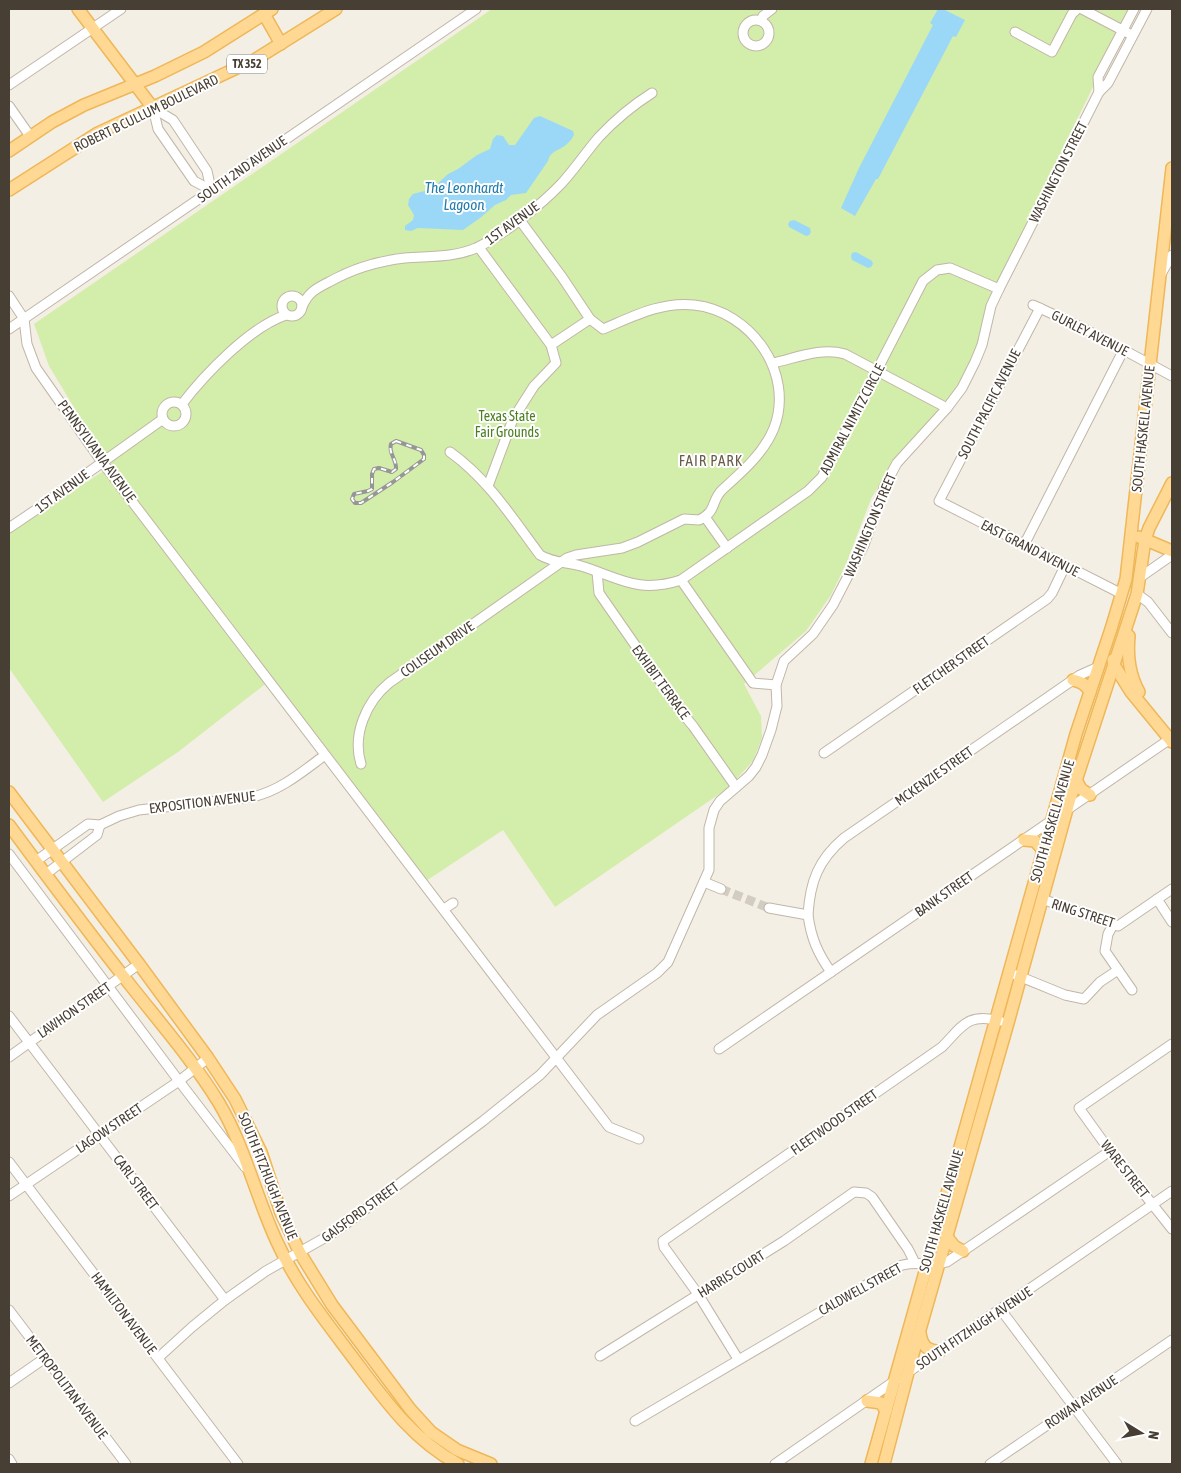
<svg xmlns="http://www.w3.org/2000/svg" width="1181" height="1473" font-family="'Asap Condensed',sans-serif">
<rect width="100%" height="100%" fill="#f4efe5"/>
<polygon fill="#d3edaa" points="492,9 1131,9 986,306 977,346 962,378 947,401 888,469 871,499 846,564 831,595 806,631 744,684 761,716 762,738 753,761 728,788 555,907 503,830 426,881 268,682 178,752 103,802 9,668 9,531 110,467 49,366 34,324"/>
<g fill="#9bd8f7">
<polygon points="938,9 943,9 965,20 956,37 953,36 878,179 876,179 855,216 841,208 859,168 933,25 930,23"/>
<path d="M 540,116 L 573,131 L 574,135 C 572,139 569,142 566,145 C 558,151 550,151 548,161 L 526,193 L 511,195 L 506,200 L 495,205 L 480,218 L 463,230 L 418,228 L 411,231 L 405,230 L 405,226 L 413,220 L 414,215 L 408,205 L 409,199 L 413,194 L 432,189 L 448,174 L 458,169 L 477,155 L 490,149 L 493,139 L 497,135 L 503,136 L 509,145 L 515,145 L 534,118 Z"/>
<polygon points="794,220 810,228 811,232 809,235 806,236 789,227 788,224 790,221"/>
<polygon points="856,252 872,261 873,264 871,267 868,268 852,260 851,256 852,253"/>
</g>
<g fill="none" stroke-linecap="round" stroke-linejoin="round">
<polyline stroke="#d2ccc2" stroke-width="9" stroke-dasharray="9 4.5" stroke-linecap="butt" points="721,889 769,908"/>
<defs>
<g id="minor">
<polyline points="1082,9 1128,33"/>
<circle cx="756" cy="33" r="13"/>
<polyline points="761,21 763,16 772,9"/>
<polyline points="1015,32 1052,52 1072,14 1077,9"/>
<polyline points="9,85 121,9"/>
<polyline points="1099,92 1098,77 1134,9"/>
<polyline points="9,106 30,136"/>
<polyline points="153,108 158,129 194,181 211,190"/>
<polyline points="153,108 173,120 207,171 211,190"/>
<polyline points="519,219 562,277 590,319"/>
<polyline points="480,249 551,345"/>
<polyline points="1161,274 1172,255"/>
<circle cx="292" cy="306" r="10"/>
<polyline points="9,296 24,319 27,344 36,368 102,462 609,1127 639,1139"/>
<polyline points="1033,305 1083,328 1172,376"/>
<path d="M 302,307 C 308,293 315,289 329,282 C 352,269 378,261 405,258 C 429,256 453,258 476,248 C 502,236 541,205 561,184 C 575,169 586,152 599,137 C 615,120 633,105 652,93"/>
<polyline points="1040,308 939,501 1122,594"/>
<polyline points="9,329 476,9"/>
<path d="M 773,363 C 796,358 821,347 845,354 L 947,408"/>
<circle cx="174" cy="414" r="12"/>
<path d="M 182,404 C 205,374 250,327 286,315"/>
<path d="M 450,452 C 488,479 513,519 540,555 C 553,563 567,562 581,566 C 620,578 638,594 681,580 L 753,683 L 776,685"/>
<polyline points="705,517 727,548"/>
<polyline points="9,528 40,507 163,419"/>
<polyline points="1024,545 1123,351"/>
<polyline points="597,572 599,593 683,714 693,726 736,787"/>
<polyline points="1139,578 1172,555"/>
<polyline points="681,580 808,491 822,477 923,281 937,270 950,268 999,289"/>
<polyline points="1137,594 1148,602 1172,633"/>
<polyline points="824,753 1047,599 1052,593 1065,566"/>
<path d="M 361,764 C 352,735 366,702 389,683 L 567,558 L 576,555 L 622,548 L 638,542 L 684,519 L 699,520 C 718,511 710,501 723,489 C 742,472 764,453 774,428 C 795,373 751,311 694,305 C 662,301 632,317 603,329 L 590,319 L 551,345 L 556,363 L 534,386 L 513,419 L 488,486"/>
<polyline points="9,854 179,1081 245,1167"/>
<path d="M 36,861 L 88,824 L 100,825 L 119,816 L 139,810 L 252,797 C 280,791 302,772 325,755"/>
<polyline points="46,874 97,835 100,825"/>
<polyline points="704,882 721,889"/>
<polyline points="1042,899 1118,926 1172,889"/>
<polyline points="1157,899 1172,922"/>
<path d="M 769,908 L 808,915 C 811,938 818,954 831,972"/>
<polyline points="444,909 453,903"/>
<path d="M 808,915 C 810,882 818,860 844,838 L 1080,675 L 1098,667"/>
<polyline points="1113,925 1108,934 1105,951 1132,990"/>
<polyline points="1016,975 1065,995 1084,999 1100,982 1118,970"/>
<polyline points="9,1016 225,1300"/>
<polyline points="1172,1044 1079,1108 1110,1151 1172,1229"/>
<polyline points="719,1049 1170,739"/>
<polyline points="9,1057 139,964"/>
<polyline points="9,1162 238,1464"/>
<polyline points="9,1196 179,1081 208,1058"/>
<polyline points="9,1310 126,1464"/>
<polyline points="1001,1310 1117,1464"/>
<polyline points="600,1356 784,1241 854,1192 866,1193 872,1197 908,1249 915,1263"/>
<polyline points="158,1358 192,1327 225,1300 266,1271 335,1232 483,1121 540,1075 597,1015 657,973 668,962 709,870 709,828 714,810 720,801 749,776 756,767 762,755 771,730 777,706 776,685 784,661 813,634 833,605 864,545 884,487 897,463 947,408 962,388 975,362 982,345 991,306 999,289 1099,92 1108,83 1147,9"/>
<path d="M 738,1359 L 698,1294 L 664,1247 L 663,1241 L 942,1047 C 962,1027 967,1012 1000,1021"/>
<polyline points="907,1373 1172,1191"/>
<polyline points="9,1383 45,1358"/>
<path d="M 635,1421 L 895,1268 C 912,1259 929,1267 947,1262 L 1110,1151"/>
<polyline points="9,1459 12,1464"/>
<polyline points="775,1464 896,1380"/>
<polyline points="990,1464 1172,1340"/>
</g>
<g id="major">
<polyline points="78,9 153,108"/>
<polyline points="264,14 281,44"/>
<polyline points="9,151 52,122 84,105 155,76 204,52 272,9"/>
<polyline points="9,190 98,133 256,59 336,9"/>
<polyline points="1139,537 1172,551"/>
<path d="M 1129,636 C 1127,656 1129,674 1139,692"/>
<polyline points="1113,660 1114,665 1131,692 1172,742"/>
<path d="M 1073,680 C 1081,682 1086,684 1090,692"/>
<polyline points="1076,780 1081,789 1090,795"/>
<polyline points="9,792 139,964 208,1058 235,1099 261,1152 281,1213 300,1253 332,1305 410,1409 431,1432 457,1450 491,1464"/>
<path d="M 9,825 C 49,879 89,933 131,986 C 161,1024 194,1062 219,1103 C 245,1147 256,1197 277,1242 C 296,1284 324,1319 351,1355 C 382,1396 411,1439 458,1464"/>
<polyline points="1024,840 1035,841 1043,850"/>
<polyline points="947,1237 954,1246 963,1251"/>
<path d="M 920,1333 C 922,1346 927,1351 940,1351"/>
<polyline points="867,1401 881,1403 886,1411"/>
<polyline points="871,1464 1076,734 1111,629 1126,579 1172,168"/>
<polyline points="884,1464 911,1361 1008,1023 1069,802 1137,594 1145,540 1149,528 1172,483"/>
</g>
</defs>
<use href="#minor" stroke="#c1b6a7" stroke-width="11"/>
<use href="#major" stroke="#efb758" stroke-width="14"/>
<use href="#minor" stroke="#fff" stroke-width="9"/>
<use href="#major" stroke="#ffd994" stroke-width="11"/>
<defs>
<path id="rail" d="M 396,441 L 421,450 L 424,455 L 424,459 L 393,482 L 361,503 L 355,503 L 352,499 L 354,494 L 368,491 L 372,489 L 372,474 L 374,469 L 379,468 L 392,472 L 396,469 C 397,460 388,453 391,444 Z"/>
</defs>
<use href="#rail" stroke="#969696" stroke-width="4"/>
<use href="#rail" stroke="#fff" stroke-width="2" stroke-dasharray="5.5" stroke-linecap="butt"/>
</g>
<g text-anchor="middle" stroke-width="4" stroke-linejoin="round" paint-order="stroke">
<rect fill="#fff" stroke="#7f7971" stroke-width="1" x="227" y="54.5" width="40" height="19" rx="4"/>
<g font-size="12" font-weight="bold" fill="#483f34">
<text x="247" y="68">TX 352</text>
</g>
<g font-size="14" fill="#483f34" stroke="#fff">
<text transform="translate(146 113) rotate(-26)" y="5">ROBERT B CULLUM BOULEVARD</text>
<text transform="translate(242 169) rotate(-35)" y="5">SOUTH 2ND AVENUE</text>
<text transform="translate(1058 172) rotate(-63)" y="5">WASHINGTON STREET</text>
<text transform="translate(512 223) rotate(-36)" y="5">1ST AVENUE</text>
<text transform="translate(1090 333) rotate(27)" y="5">GURLEY AVENUE</text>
<text transform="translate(989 404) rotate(-63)" y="5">SOUTH PACIFIC AVENUE</text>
<text transform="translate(852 419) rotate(-62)" y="5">ADMIRAL NIMITZ CIRCLE</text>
<text transform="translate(1143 429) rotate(-84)" y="5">SOUTH HASKELL AVENUE</text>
<text transform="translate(97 451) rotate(54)" y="5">PENNSYLVANIA AVENUE</text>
<text transform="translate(62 491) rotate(-36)" y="5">1ST AVENUE</text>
<text transform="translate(870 525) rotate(-67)" y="5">WASHINGTON STREET</text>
<text transform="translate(1030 548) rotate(27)" y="5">EAST GRAND AVENUE</text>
<text transform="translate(437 649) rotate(-35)" y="5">COLISEUM DRIVE</text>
<text transform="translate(951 665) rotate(-35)" y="5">FLETCHER STREET</text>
<text transform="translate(661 682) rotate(54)" y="5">EXHIBIT TERRACE</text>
<text transform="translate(934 776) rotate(-35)" y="5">MCKENZIE STREET</text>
<text transform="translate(202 802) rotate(-7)" y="5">EXPOSITION AVENUE</text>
<text transform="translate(1052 821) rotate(-74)" y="5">SOUTH HASKELL AVENUE</text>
<text transform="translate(944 894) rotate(-35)" y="5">BANK STREET</text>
<text transform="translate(1083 913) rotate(18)" y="5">RING STREET</text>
<text transform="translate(74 1010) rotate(-35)" y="5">LAWHON STREET</text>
<text transform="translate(834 1122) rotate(-35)" y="5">FLEETWOOD STREET</text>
<text transform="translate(109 1128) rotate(-34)" y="5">LAGOW STREET</text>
<text transform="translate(1125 1169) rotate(52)" y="5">WARE STREET</text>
<text transform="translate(268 1176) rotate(68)" y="5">SOUTH FITZHUGH AVENUE</text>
<text transform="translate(136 1182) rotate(53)" y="5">CARL STREET</text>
<text transform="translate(941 1211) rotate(-74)" y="5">SOUTH HASKELL AVENUE</text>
<text transform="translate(360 1212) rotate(-36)" y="5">GAISFORD STREET</text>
<text transform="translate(731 1274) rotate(-32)" y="5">HARRIS COURT</text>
<text transform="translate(860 1289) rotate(-29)" y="5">CALDWELL STREET</text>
<text transform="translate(124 1313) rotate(53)" y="5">HAMILTON AVENUE</text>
<text transform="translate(974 1328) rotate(-34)" y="5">SOUTH FITZHUGH AVENUE</text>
<text transform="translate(67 1387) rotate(53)" y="5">METROPOLITAN AVENUE</text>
<text transform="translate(1081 1402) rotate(-34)" y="5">ROWAN AVENUE</text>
</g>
<g font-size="14" fill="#4c7f21" stroke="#fff">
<text x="507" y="421">Texas State<tspan x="507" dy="16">Fair Grounds</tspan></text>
</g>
<g font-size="15" font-style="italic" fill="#207cad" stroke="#fff">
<text x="464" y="193">The Leonhardt<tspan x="464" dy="17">Lagoon</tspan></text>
</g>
<g font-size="15" letter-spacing="1" fill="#6b5c4a" stroke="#fff">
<text x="711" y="466">FAIR PARK</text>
</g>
</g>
<rect width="1181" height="1473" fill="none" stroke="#483f34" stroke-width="20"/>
<g transform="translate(1141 1433) rotate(100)" stroke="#ffffff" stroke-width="4" paint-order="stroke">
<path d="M0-4L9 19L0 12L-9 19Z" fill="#483f34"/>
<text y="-8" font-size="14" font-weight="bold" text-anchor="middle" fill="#483f34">N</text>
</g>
</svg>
